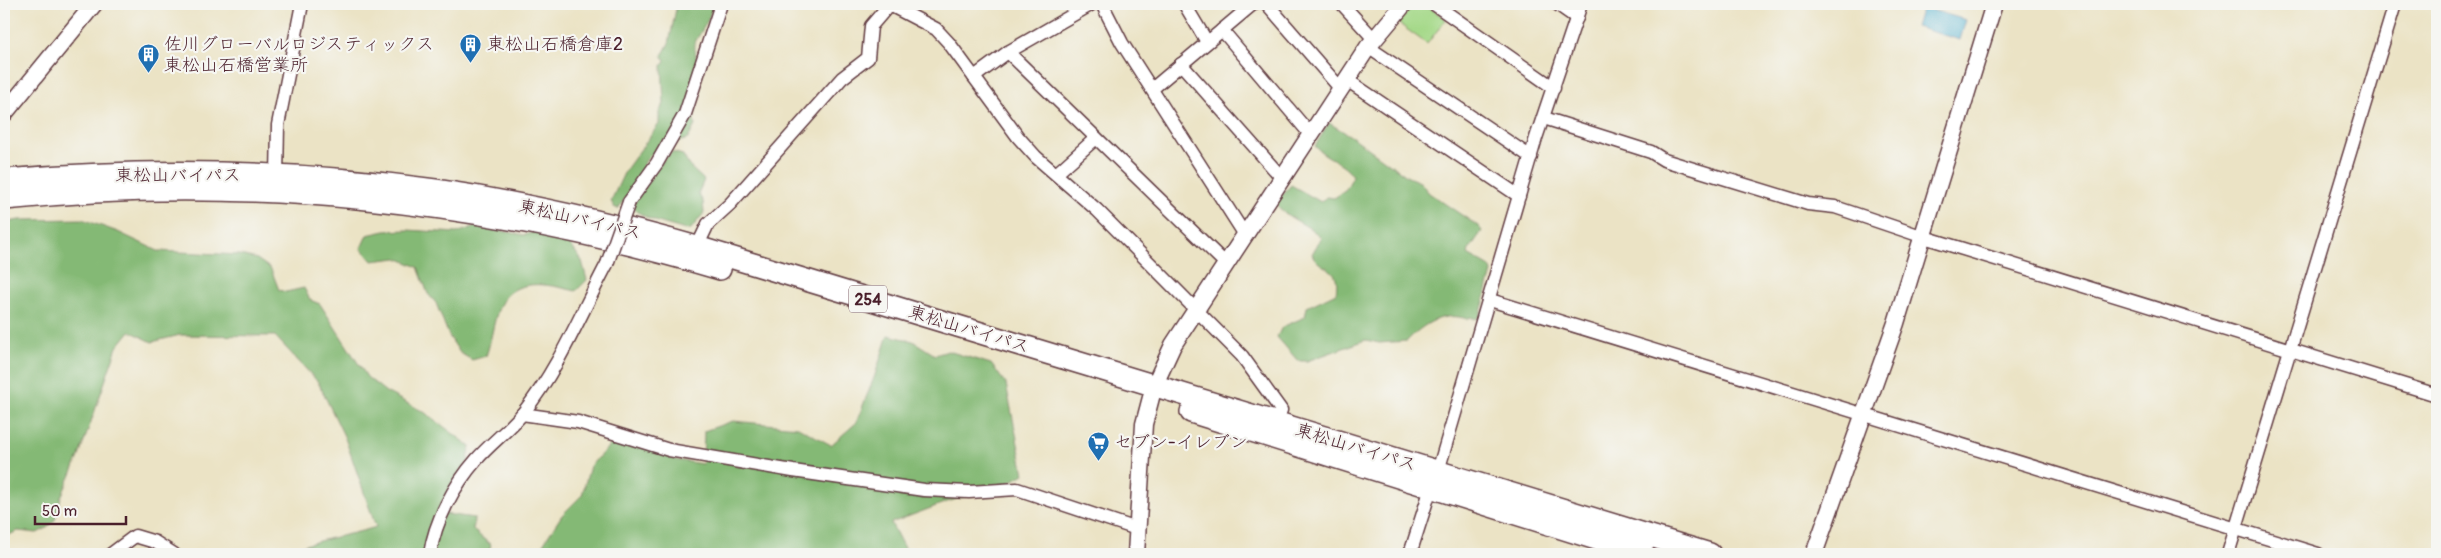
<svg xmlns="http://www.w3.org/2000/svg" width="2441" height="558" font-family="Pangolin,'Klee One',sans-serif">
<rect width="100%" height="100%" fill="#f6f6f2"/>
<filter id="ink" filterUnits="userSpaceOnUse"><feTurbulence type="fractalNoise" baseFrequency=".02" numOctaves="2"/><feDisplacementMap in="SourceGraphic" scale="10" xChannelSelector="R" yChannelSelector="G"/><feConvolveMatrix kernelMatrix="1 2 1 2 8 2 1 2 1" color-interpolation-filters="sRGB"/></filter>
<filter id="wash" filterUnits="userSpaceOnUse"><feTurbulence type="fractalNoise" baseFrequency=".0096" numOctaves="4" result="noise"/><feDisplacementMap in="SourceGraphic" scale="20" xChannelSelector="R" yChannelSelector="G"/><feGaussianBlur stdDeviation="1.12" result="paint"/><feColorMatrix in="noise" values="0 0 0 0 0 0 0 0 0 0 0 0 0 0 0 0 0 1.4 0 .05"/><feComposite in="paint" operator="in"/></filter>
<g filter="url(#wash)">
<rect width="100%" height="100%" fill="#ebe3c5"/>
<polygon fill="#a5d989" stroke="#787c5a" points="1415,4 1424,4 1446,19 1427,44 1398,23"/>
<g fill="#84b975" stroke="#676c50">
<polygon points="677,4 714,4 708,20 694,44 697,61 692,110 695,125 688,139 681,141 664,141 646,160 635,184 618,209 614,207 611,201 625,171 659,124 659,112 664,104 662,66 665,61 662,56 669,43"/>
<path d="M 1329,123 L 1354,138 L 1408,177 L 1420,182 L 1429,193 L 1478,226 L 1482,231 L 1469,250 L 1468,254 L 1490,267 L 1492,272 L 1480,316 L 1476,319 L 1470,317 L 1467,319 C 1443,311 1423,324 1407,341 L 1379,343 L 1366,340 L 1307,361 L 1298,361 L 1277,337 L 1282,327 L 1305,317 L 1307,307 L 1336,293 C 1341,263 1321,273 1312,254 L 1321,238 C 1310,224 1281,217 1276,202 L 1291,185 L 1321,202 L 1326,197 L 1334,198 L 1345,191 L 1353,176 C 1344,161 1326,159 1315,146 Z"/>
<path d="M 672,152 L 683,155 L 689,166 L 704,180 L 698,194 L 703,201 L 704,213 L 691,229 L 685,230 C 668,224 643,221 632,206 L 665,158 Z"/>
<path d="M 82,219 L 118,232 L 158,251 L 240,255 L 257,259 L 271,269 L 279,290 L 286,292 L 304,288 L 310,300 L 320,304 L 367,377 L 386,392 L 424,412 L 470,446 L 468,462 L 439,513 L 474,518 L 473,530 L 491,545 L 488,554 L 284,554 C 312,539 345,537 376,527 L 345,438 L 318,382 L 275,336 L 180,335 L 152,342 L 130,331 L 117,347 L 78,459 L 61,497 L 55,520 L 47,528 L 37,533 L 18,531 L 4,537 L 4,223 L 19,220 Z"/>
<path d="M 476,226 L 524,235 L 541,230 L 564,236 L 582,261 L 587,280 L 576,291 C 553,286 520,276 503,300 C 494,313 492,340 486,356 L 472,360 L 460,353 L 449,336 L 436,303 L 428,294 L 418,267 L 397,258 L 372,261 L 361,248 L 367,235 L 385,231 L 407,230 L 457,233 Z"/>
<polygon points="888,335 913,341 935,355 948,351 991,364 1006,384 1024,474 1006,484 947,502 891,523 906,552 912,554 556,554 543,544 562,515 582,495 590,466 612,443 645,448 676,460 703,464 704,431 733,421 798,427 831,445 856,423 875,375"/>
</g>
<polygon fill="#4fafce" stroke="#4c677c" points="1922,7 1966,20 1960,40 1916,27"/>
</g>
<g filter="url(#ink)">
<g fill="none" stroke-linecap="round" stroke-linejoin="round">
<defs>
<g id="minor">
<polyline points="888,4 936,29 949,43 1018,137 1036,157 1097,210 1242,356 1281,410 1276,423"/>
<polyline points="1102,4 1122,43 1245,235"/>
<polyline points="1188,4 1185,5 1207,42"/>
<polyline points="1267,4 1340,88"/>
<polyline points="1342,4 1374,39"/>
<polyline points="1434,4 1554,88"/>
<polyline points="1557,4 1577,18"/>
<polyline points="1222,30 1310,134"/>
<polyline points="1368,47 1531,157"/>
<polyline points="1008,52 1227,265"/>
<polyline points="1181,64 1283,179"/>
<polyline points="974,77 1008,52 1092,4"/>
<polyline points="1347,80 1519,196"/>
<polyline points="1152,89 1253,4"/>
<polyline points="1544,118 1651,152 1664,160 1808,204 1835,207 1924,237 2437,395"/>
<polyline points="1056,174 1096,138"/>
<polyline points="277,176 278,125 302,4"/>
<polyline points="629,202 657,163 685,114 721,4"/>
<polyline points="697,247 708,224 730,204 842,78 868,58 871,26 889,5"/>
<polyline points="1490,300 2318,554"/>
<polyline points="522,414 578,422 669,450 793,471 924,490 969,492 1017,489 1137,529"/>
<polyline points="1438,471 1536,138 1581,4"/>
<polyline points="111,554 135,536 155,542 174,554"/>
<path d="M 430,554 C 435,521 454,485 477,459 C 491,443 509,430 523,413 C 559,368 580,315 607,264"/>
<polyline points="1410,554 1431,488"/>
<polyline points="2228,554 2395,4"/>
</g>
<g id="tertiary">
<polyline points="4,114 94,4"/>
<polyline points="1136,554 1144,424 1154,386 1173,345 1368,47 1404,4"/>
<polyline points="1814,554 1896,323 1994,4"/>
</g>
<g id="trunk">
<path d="M 4,180 C 146,168 293,170 435,190 C 523,203 611,223 697,247 L 1710,554"/>
<path d="M 4,199 C 244,174 488,200 720,269"/>
<polyline points="1191,412 1644,554"/>
</g>
</defs>
<use href="#minor" stroke="#623c42" stroke-width="15"/>
<use href="#tertiary" stroke="#623c42" stroke-width="19"/>
<use href="#trunk" stroke="#623c42" stroke-width="24"/>
<use href="#minor" stroke="#fff" stroke-width="12"/>
<use href="#tertiary" stroke="#fff" stroke-width="16"/>
<use href="#trunk" stroke="#fff" stroke-width="21"/>
<defs>
<polyline id="minor-bridge" points="607,264 629,202"/>
</defs>
<use href="#minor-bridge" stroke="#623c42" stroke-width="15" stroke-linecap="butt"/>
<use href="#minor-bridge" stroke="#fff" stroke-width="12"/>
</g>
</g>
<defs>
<symbol id="building-pin" viewBox="-11 -11 22 30"><path d="M0 17L-7.5 6A9.5 9.5 0 1 1 7.5 6Z" fill="#1f6fb2" stroke="#f6f6f2"/><path d="M-4-6H4V6H1V3H-1V6H-4ZM-2.5-4.3h1.7v1.8h-1.7ZM.8-4.3h1.7v1.8H.8ZM-2.5-1h1.7V.8h-1.7ZM.8-1h1.7V.8H.8Z" fill="#fff"/></symbol>
<symbol id="supermarket-pin" viewBox="-11 -11 22 30"><path d="M0 17L-7.5 6A9.5 9.5 0 1 1 7.5 6Z" fill="#1f6fb2" stroke="#f6f6f2"/><path d="M-6-5.5h2.5l.6 2H6L4.5 2H-2.5L-4.4-4H-6ZM-1.5 3.2a1.3 1.3 0 1 0 .1 0ZM3 3.2a1.3 1.3 0 1 0 .1 0Z" fill="#fff"/></symbol>
</defs>
<g fill-rule="evenodd">
<use href="#building-pin" x="458" y="32" width="25" height="34"/>
<use href="#building-pin" x="136" y="42" width="25" height="34"/>
<use href="#supermarket-pin" x="1086" y="430" width="25" height="34"/>
</g>
<g text-anchor="middle" stroke-width="4.5" stroke-linejoin="round" paint-order="stroke">
<rect fill="#f6f6f2" stroke="#7e6067" stroke-width="1" x="849" y="285.5" width="38" height="27" rx="4"/>
<g font-size="16" font-weight="bold" fill="#4a1f2b">
<text x="868" y="305">254</text>
</g>
<g font-size="18" fill="#4a1f2b" stroke="#f6f6f2" text-anchor="start">
<text x="164" y="50">佐川グローバルロジスティックス<tspan x="164" dy="21">東松山石橋営業所</tspan></text>
<text x="487" y="50">東松山石橋倉庫2</text>
<text x="1114" y="448">セブン-イレブン</text>
</g>
<g font-size="18" fill="#4a1f2b" stroke="#f6f6f2">
<text x="178" y="181">東松山バイパス</text>
<text transform="translate(580 219) rotate(13)" y="6">東松山バイパス</text>
<text transform="translate(969 329) rotate(17)" y="6">東松山バイパス</text>
<text transform="translate(1356 447) rotate(17)" y="6">東松山バイパス</text>
</g>
</g>
<rect width="2441" height="558" fill="none" stroke="#f6f6f2" stroke-width="20"/>
<path d="M35 516v8h91v-8" fill="none" stroke="#4a1f2b" stroke-width="2.5"/>
<text x="42" y="516" font-size="15" fill="#4a1f2b" stroke="#f6f6f2" stroke-width="4" paint-order="stroke">50 m</text>
</svg>
